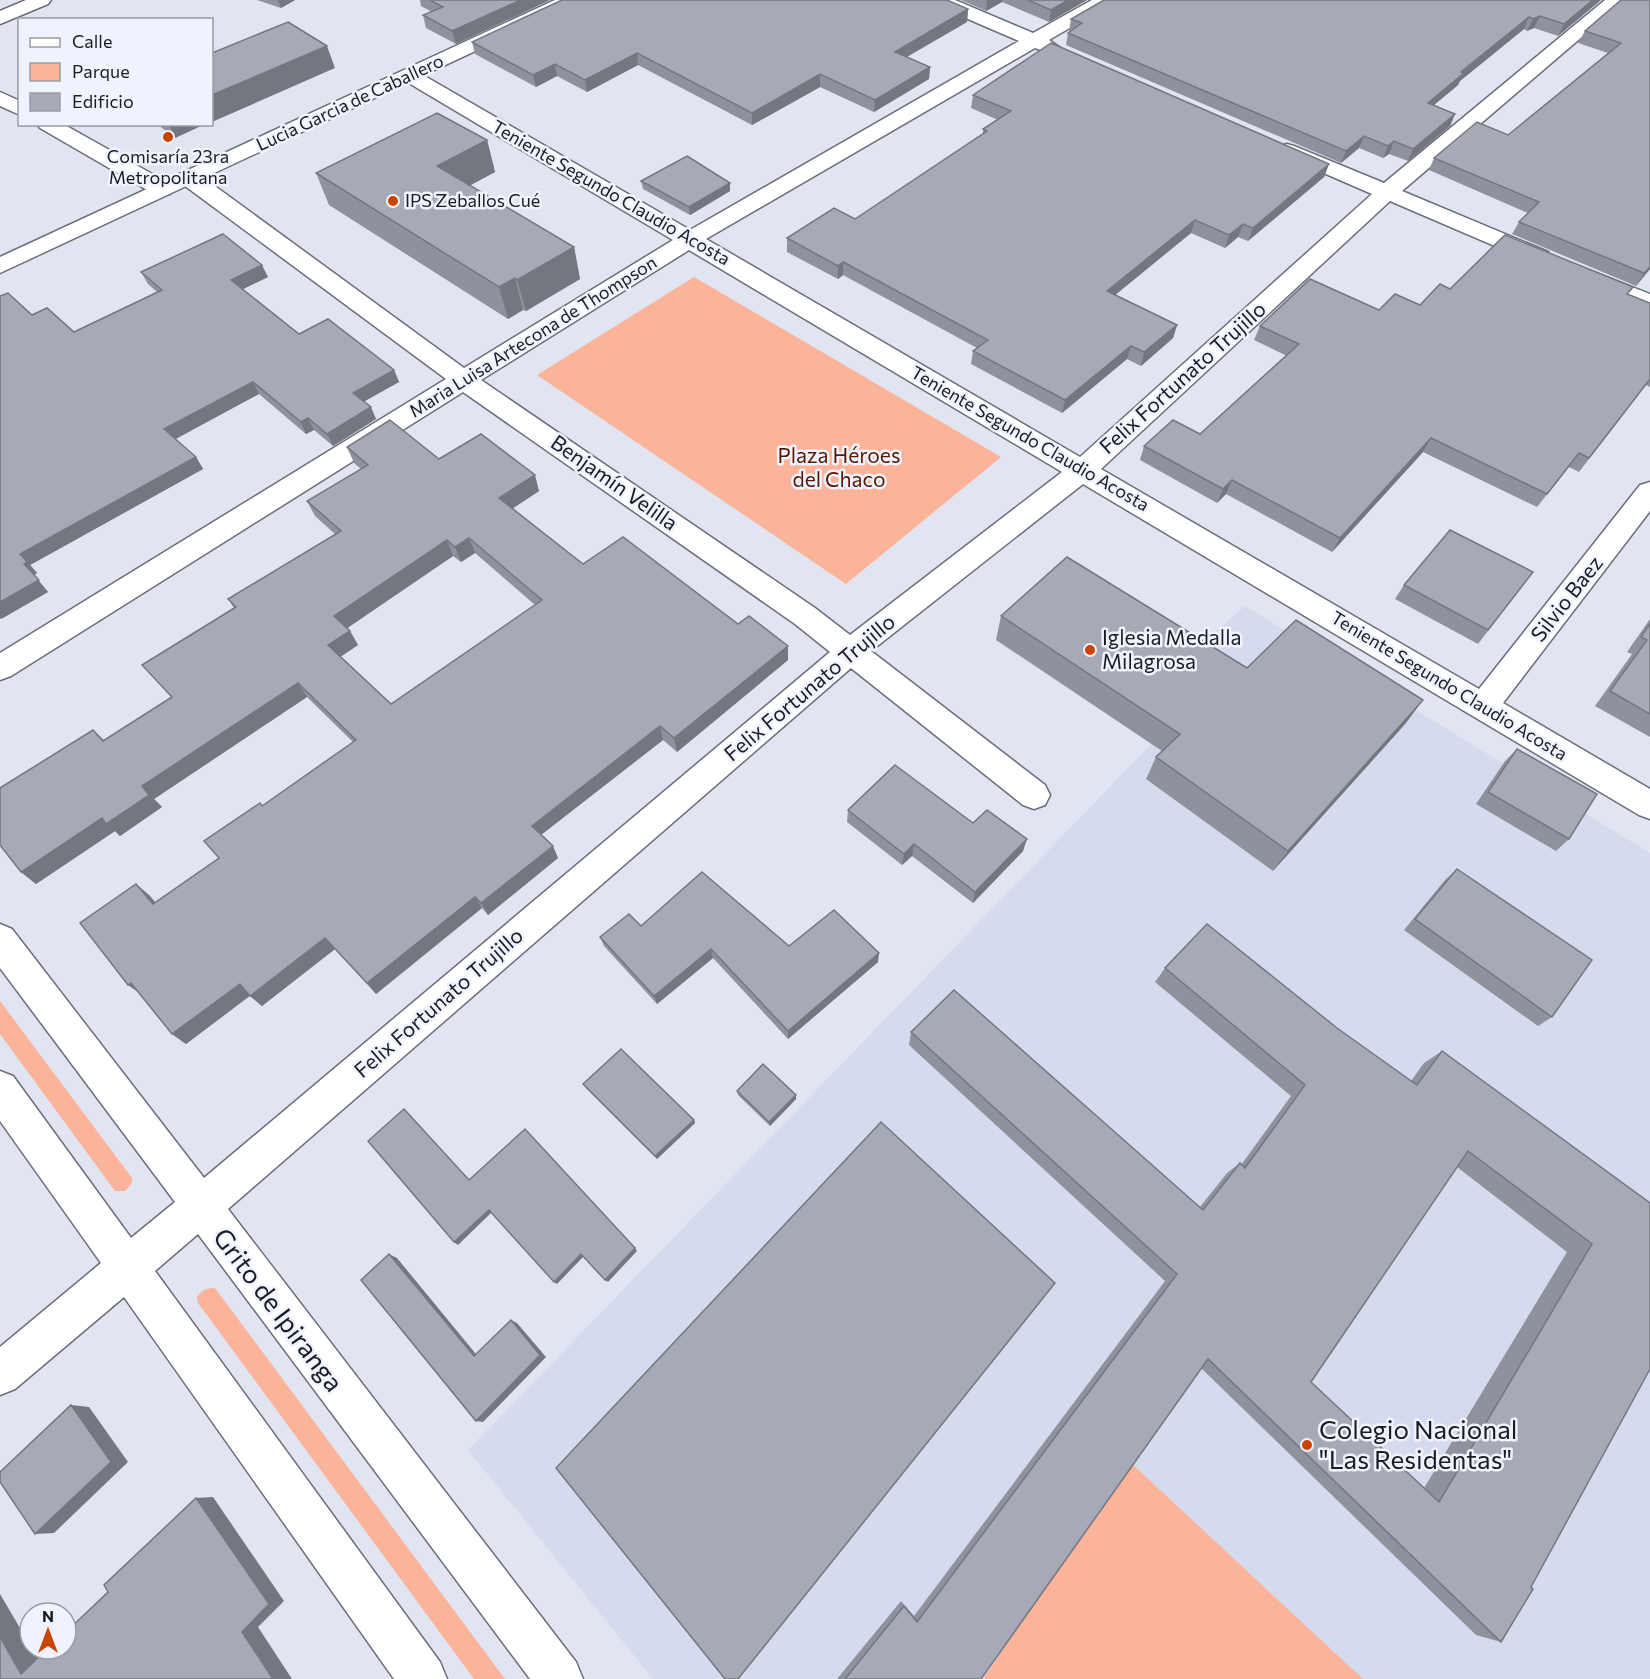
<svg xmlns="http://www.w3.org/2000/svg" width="1650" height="1679" font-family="Commissioner,sans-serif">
<rect width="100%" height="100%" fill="#e1e5f2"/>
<polygon fill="#d5dbef" points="1245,606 1650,853 1650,1679 653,1679 468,1450 1162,733 1184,659"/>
<g fill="#fbb39a">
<polygon points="694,277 1001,457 846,584 537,375"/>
<polygon points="0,1001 132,1178 132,1183 125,1191 115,1191 0,1034"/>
<path d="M 215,1288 L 505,1679 L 474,1679 L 198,1303 L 197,1297 C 202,1290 206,1288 215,1288 Z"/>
<polygon points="1130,1462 1363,1679 983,1679"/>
</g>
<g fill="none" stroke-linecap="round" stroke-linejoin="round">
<defs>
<g id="minor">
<polygon points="26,0 51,0 48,4 0,24 0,11"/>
<path d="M 930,0 L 955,0 L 1033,33 L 1092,0 L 1114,0 L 1111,4 L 1049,40 L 1059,47 L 1056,51 L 1049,53 L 1035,48 L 706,239 L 1080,457 L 1372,194 L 1280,154 L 1277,150 L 1280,146 L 1287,144 L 1294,146 L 1384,183 L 1605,0 L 1625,0 L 1402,191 L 1548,252 L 1551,257 L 1548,262 L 1540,264 L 1532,262 L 1390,201 L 1101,469 L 1479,689 L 1640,485 L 1650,482 L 1650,511 L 1503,703 L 1650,789 L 1650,819 L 1639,815 L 1083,484 L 871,651 L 1045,785 L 1050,795 L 1045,805 L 1034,809 L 1023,805 L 851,668 L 228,1209 L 576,1662 L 583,1679 L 530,1679 L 198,1234 L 155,1271 L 440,1662 L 447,1679 L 394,1679 L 124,1297 L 15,1389 L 0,1395 L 0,1347 L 101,1263 L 0,1121 L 0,1071 L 13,1076 L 131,1238 L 175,1202 L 0,968 L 0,924 L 12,929 L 204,1178 L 830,652 L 795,624 L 463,392 L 11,676 L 0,680 L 0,653 L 446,379 L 181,183 L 178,178 L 181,173 L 189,172 L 197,173 L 464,368 L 673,240 L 402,79 L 399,75 L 402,71 L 416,71 L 690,230 L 1019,41 L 933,4 ZM 689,250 L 1062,472 L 850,635 L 815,608 L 481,380 Z"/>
<polygon points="0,92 20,101 20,115 0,106"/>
<polygon points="37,124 63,124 170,184 173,189 170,194 162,195 154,194 40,128"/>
<polygon points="1588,270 1650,294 1650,310 1580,282 1576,277 1580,272"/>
</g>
<polygon id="tertiary" points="555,0 579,0 576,4 0,273 0,257"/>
</defs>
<use href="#minor" stroke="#6a6e79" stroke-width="3"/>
<use href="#tertiary" stroke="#6a6e79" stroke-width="3"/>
<use href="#minor" fill="#fff" fill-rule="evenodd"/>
<use href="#tertiary" fill="#fff" fill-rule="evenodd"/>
</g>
<g fill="#8f929d" fill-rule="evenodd">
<polygon points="257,0 295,0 281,8"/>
<polygon points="420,0 550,0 456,44 426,28 423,15 432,12 421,6"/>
<polygon points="961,0 1087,0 1049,22 1002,2 986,11"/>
<polygon points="1104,0 1601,0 1558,36 1534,28 1527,31 1524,29 1460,81 1458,85 1434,105 1455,114 1450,126 1408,161 1389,154 1383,158 1359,148 1341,163 1066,45 1068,33 1070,31 1069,31 1071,19"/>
<polygon points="1621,0 1650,269 1636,286 1512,234 1519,222 1528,213 1429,170 1434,158 1508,135 1608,53 1578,43 1585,31"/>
<polygon points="968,9 967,22 907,57 930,67 929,79 874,112 820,87 752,125 638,65 587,92 557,76 536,87 475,54 472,42"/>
<polygon points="973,95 1329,164 1324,177 1248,241 1238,237 1225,248 1191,233 1115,295 1177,325 1173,338 1141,366 1127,359 1062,413 971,364 973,351 977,348 843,275 838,279 787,252 787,238 855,219 983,134 983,129 998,120 971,108"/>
<polygon points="157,124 205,124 175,138"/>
<polygon points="487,140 495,172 469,186 574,247 580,279 526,311 523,310 508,319 329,205 316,173"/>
<polygon points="641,181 730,183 730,191 690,215 643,189"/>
<polygon points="141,272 268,277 243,289 299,334 394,370 399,382 364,401 376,419 333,446 314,430 306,434 259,394 175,439 196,457 203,469 30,565 37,573 34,575 48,592 1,619 32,315 74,332 157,292 148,284"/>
<polygon points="1633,287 1628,294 1650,303 1650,387 1646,385 1579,472 1569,467 1537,507 1423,452 1332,552 1226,494 1217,503 1140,460 1144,446 1200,434 1287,356 1254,340 1260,326 1420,305 1450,289"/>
<path d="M 347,447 L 439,459 L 539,491 L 512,509 L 583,564 L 738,624 L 788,660 L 677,752 L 663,740 L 541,835 L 558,858 L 488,915 L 482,908 L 376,994 L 335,949 L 262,1006 L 250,996 L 186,1044 L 172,1034 L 138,992 L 128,985 L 136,884 L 150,896 L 155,902 L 219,858 L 262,806 L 353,742 L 307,697 L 154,799 L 162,807 L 120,836 L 115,831 L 36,884 L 21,872 L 93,730 L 104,740 L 172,698 L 142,665 L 234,608 L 228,599 L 335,534 L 315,516 L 307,501 L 361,469 L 354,463 ZM 475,553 L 535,605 L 391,704 L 340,657 L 358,645 L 350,631 L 347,628 L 453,556 L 461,562 Z"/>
<polygon points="1533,572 1478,644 1395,599 1404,585"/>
<polygon points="1001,616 1247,668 1406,723 1273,871 1146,779 1156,757 1162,751 996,640"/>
<polygon points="1650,619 1650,737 1595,706 1632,654 1627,652"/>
<polygon points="1517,749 1569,839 1556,851 1476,804 1505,761"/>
<polygon points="848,810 973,823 1023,851 973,903 912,856 902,865 847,822"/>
<polygon points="1457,869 1552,1017 1538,1026 1404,930 1445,880"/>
<polygon points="641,926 789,946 878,962 788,1039 713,958 657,1004 604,946 600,937"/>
<path d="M 1165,968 L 1337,1028 L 1411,1081 L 1424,1063 L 1442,1051 L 1650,1203 L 1501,1642 L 1476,1635 L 1201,1368 L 981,1679 L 837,1679 L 901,1601 L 914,1616 L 1165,1281 L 909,1045 L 911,1032 L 1200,1207 L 1227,1173 L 1240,1163 L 1241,1165 L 1291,1096 L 1155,982 ZM 1457,1167 L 1567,1252 L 1424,1488 L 1311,1382 Z"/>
<polygon points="583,1084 694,1120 695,1123 657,1159 586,1088"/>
<polygon points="737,1091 796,1095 796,1099 770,1126 738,1095"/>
</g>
<g fill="#74777f">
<polygon points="278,0 295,0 281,8"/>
<polygon points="521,0 550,0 456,44 452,31"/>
<polygon points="987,0 1002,0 1002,2 986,11"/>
<polygon points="1068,0 1087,0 1049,22 1051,10"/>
<polygon points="1593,0 1601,0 1558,36 1564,24"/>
<polygon points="968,9 967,22 894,64 895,52"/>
<polygon points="1540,16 1534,28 1527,31 1533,19"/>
<polygon points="1529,17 1524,29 1460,81 1458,85 1422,115 1428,103 1461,72"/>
<polygon points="327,46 335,68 212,122 212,95"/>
<polygon points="637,53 638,65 587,92 585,80"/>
<polygon points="555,64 557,76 536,87 533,75"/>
<polygon points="930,67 929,79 874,112 875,100"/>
<polygon points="820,74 820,87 752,125 752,113"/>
<polygon points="1455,114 1450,126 1408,161 1413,149"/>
<polygon points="169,124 205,124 175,138"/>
<polygon points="1364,136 1359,148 1341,163 1346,151"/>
<polygon points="487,140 495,172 446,198 437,166"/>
<polygon points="1394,141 1389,154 1383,158 1388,146"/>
<polygon points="1329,164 1324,177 1248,241 1253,228"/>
<polygon points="730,183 730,191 690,215 689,207"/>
<polygon points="1195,220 1191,233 1104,304 1107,291"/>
<polygon points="1243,224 1238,237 1225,248 1229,235"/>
<polygon points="574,247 580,279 526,311 517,280"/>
<polygon points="843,262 843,275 838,279 838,266"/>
<polygon points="262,265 268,277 237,292 231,280"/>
<polygon points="1650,267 1650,269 1636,286 1644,273"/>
<polygon points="515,278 523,310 508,319 499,287"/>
<polygon points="1177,325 1173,338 1141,366 1144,352"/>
<polygon points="1131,346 1127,359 1062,413 1065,400"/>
<polygon points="394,370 399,382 358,405 353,393"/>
<polygon points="253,382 259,394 172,441 164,429"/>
<polygon points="371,407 376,419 333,446 327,434"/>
<polygon points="308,418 314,430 306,434 301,422"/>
<polygon points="1431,438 1423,452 1332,552 1340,538"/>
<polygon points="196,457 203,469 30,565 37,573 34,575 48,592 1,619 0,618 0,602 24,564 20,554"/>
<polygon points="535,475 539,491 504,514 499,498"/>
<polygon points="1232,480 1226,494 1217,503 1223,489"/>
<polygon points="469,538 475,553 461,562 455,547"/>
<polygon points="447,540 453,556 343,631 334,616"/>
<polygon points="350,631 358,645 337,659 328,645"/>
<polygon points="788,646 788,660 677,752 674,738"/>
<polygon points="298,683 307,697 154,799 162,807 120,836 115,831 36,884 21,872 142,786"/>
<polygon points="1423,700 1406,723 1273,871 1288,851"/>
<polygon points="660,726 663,740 537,838 532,826"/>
<polygon points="1027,839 1023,851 973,903 975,892"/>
<polygon points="914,844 912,856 902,865 904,854"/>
<polygon points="553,846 558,858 488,915 481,903"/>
<polygon points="136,884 150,896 166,916 153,904"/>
<polygon points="475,897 482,908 376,994 367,983"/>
<polygon points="325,938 335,949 262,1006 250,996"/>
<polygon points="711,949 713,958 657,1004 654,996"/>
<polygon points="879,953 878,962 788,1039 788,1031"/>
<polygon points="131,983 143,995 128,985"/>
<polygon points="240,984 252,994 186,1044 172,1034"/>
<polygon points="796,1095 796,1099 770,1126 769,1122"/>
<polygon points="404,1109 408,1113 473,1184 469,1180"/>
<polygon points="694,1120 695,1123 657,1159 655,1156"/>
<polygon points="489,1210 492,1212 458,1245 454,1242"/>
<polygon points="635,1248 637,1251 608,1282 605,1280"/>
<polygon points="389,1254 397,1258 480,1359 474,1356"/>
<polygon points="581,1254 584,1256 557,1284 554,1282"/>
<polygon points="511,1320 517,1323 546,1357 483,1422 476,1421"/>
<polygon points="71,1405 89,1407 128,1462 54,1533 35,1534"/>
<polygon points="213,1497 284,1601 258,1627 292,1679 273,1679 242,1632 196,1498"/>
<polygon points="0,1594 30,1645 30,1649 32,1649 43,1668 21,1674 0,1637"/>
</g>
<g fill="#a6aab6" stroke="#74777f" stroke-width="1.5" fill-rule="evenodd">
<polygon points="430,0 521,0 452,31 423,15 443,7"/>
<polygon points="562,0 947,0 968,9 895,52 930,67 875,100 820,74 752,113 637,53 585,80 555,64 533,75 472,42"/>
<polygon points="1028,0 1068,0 1051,10"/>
<polygon points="1104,0 1593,0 1564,24 1540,16 1533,19 1529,17 1461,72 1464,73 1428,103 1455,114 1413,149 1394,141 1388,146 1364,136 1346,151 1068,33 1082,23 1071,19"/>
<polygon points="1621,0 1650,0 1650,267 1644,273 1519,222 1539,202 1434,158 1477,122 1508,135 1621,43 1585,31"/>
<polygon points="288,22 327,46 212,95 212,53"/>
<polygon points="1051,43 1329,164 1253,228 1243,224 1229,235 1195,220 1107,291 1177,325 1144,352 1131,346 1065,400 973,351 988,340 843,262 838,266 787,238 834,208 855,219 987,131 983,129 1011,111 973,95"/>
<polygon points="437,113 487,140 437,166 574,247 517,280 515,278 499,287 316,173"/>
<polygon points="687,156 730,183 689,207 641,181"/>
<polygon points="223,234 262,265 231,280 299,334 328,319 394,370 353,393 371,407 327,434 308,418 301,422 253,382 164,429 196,457 20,554 27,562 24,564 39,580 0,602 0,296 8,293 32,315 47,308 74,332 162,290 141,272"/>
<polygon points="1505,235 1633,287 1627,294 1650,303 1650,379 1589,458 1579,453 1547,494 1431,438 1340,538 1232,480 1223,489 1144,446 1173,420 1200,434 1299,344 1260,326 1310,279 1379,310 1395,294 1420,305 1440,284 1450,289"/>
<path d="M 390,420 L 439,459 L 481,434 L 535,475 L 499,498 L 583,564 L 623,537 L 738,624 L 749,616 L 788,646 L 674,738 L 660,726 L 532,826 L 553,846 L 481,903 L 475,897 L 367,983 L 325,938 L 250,996 L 240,984 L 172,1034 L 131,983 L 128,985 L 80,923 L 136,884 L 153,904 L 219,858 L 204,841 L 260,803 L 262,806 L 356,740 L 298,683 L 142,786 L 149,795 L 106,824 L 102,818 L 21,872 L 0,845 L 0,788 L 93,730 L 103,741 L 172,697 L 142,665 L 236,607 L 228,599 L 341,531 L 307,501 L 368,465 L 347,447 ZM 469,538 L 542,600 L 391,704 L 328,645 L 350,631 L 334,616 L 447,540 L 455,547 Z"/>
<polygon points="1450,530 1533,572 1488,630 1404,585"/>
<polygon points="1067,557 1247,668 1296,620 1423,700 1288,851 1156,757 1180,734 1001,616"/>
<polygon points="1650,624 1650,714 1610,691 1647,640 1641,637"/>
<polygon points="1517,749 1597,794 1569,839 1488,792"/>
<polygon points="895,765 973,823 987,810 1027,839 975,892 914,844 904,854 848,810"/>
<polygon points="1457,869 1592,960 1552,1017 1415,919"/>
<polygon points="702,872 789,946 834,910 879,953 788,1031 711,949 654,996 600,937 629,914 641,926"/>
<path d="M 1207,924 L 1337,1028 L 1417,1085 L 1442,1051 L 1650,1203 L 1650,1369 L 1531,1587 L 1533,1589 L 1501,1642 L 1208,1359 L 981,1679 L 845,1679 L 904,1606 L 917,1622 L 1177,1274 L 911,1032 L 954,990 L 1203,1210 L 1240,1163 L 1245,1168 L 1305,1085 L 1165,968 ZM 1468,1151 L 1592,1244 L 1439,1502 L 1311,1382 Z"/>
<polygon points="621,1049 694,1120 655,1156 583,1084"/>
<polygon points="763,1064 796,1095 769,1122 737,1091"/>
<polygon points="404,1109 469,1180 525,1129 635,1248 605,1280 581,1254 554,1282 489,1210 454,1242 368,1141"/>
<polygon points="881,1122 1055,1283 738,1679 725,1679 556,1468"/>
<polygon points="389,1254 474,1356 511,1320 540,1355 476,1421 361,1280"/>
<polygon points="71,1405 111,1462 35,1534 0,1482 0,1472"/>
<polygon points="196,1498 269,1604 242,1632 273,1679 0,1679 0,1637 21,1674 47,1649 66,1649 66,1632 108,1592 104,1585"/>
</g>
<g fill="#c94401" stroke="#eff3fd" stroke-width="2">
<circle cx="168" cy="137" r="6"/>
<circle cx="393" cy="201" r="6"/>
<circle cx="1090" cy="650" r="6"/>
<circle cx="1307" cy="1445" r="6"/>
</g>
<g text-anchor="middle" stroke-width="5" stroke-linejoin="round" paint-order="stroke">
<g font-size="18" fill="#1a1c20" stroke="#eff3fd">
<text transform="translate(350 103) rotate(-25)" y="6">Lucia Garcia de Caballero</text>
<text transform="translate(611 193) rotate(30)" y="6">Teniente Segundo Claudio Acosta</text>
<text transform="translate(533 337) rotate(-32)" y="6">Maria Luisa Artecona de Thompson</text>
<text transform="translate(1030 439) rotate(30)" y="6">Teniente Segundo Claudio Acosta</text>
<text transform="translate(1449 686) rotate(31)" y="6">Teniente Segundo Claudio Acosta</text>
</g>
<g font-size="18" fill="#1a1c20" stroke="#eff3fd">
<text x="168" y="163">Comisaría 23ra<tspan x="168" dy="21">Metropolitana</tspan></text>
<text x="405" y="207" text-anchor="start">IPS Zeballos Cué</text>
</g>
<g font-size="21" fill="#1a1c20" stroke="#eff3fd">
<text transform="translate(1183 378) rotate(-42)" y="7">Felix Fortunato Trujillo</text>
<text transform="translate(614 483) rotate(35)" y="7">Benjamín Velilla</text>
<text transform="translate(1567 599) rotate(-52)" y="7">Silvio Baez</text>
<text transform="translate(810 688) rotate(-40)" y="7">Felix Fortunato Trujillo</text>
<text transform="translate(439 1003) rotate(-41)" y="7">Felix Fortunato Trujillo</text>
</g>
<g font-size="21" fill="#551902" stroke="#eff3fd">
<text x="839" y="463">Plaza Héroes<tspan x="839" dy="24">del Chaco</tspan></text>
</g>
<g font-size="21" fill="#1a1c20" stroke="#eff3fd" text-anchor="start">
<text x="1102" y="645">Iglesia Medalla<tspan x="1102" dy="24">Milagrosa</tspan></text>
</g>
<g font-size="26" fill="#1a1c20" stroke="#eff3fd">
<text transform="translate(278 1310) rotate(53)" y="9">Grito de Ipiranga</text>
</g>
<g font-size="26" fill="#1a1c20" stroke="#eff3fd" text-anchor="start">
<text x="1319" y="1439">Colegio Nacional<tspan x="1319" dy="30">"Las Residentas"</tspan></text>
</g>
</g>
<rect x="18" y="18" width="195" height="108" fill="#eff3fd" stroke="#9a9da5" stroke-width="1.5"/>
<rect x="30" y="38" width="30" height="9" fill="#ffffff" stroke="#9a9da5" stroke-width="1.5"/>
<text x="72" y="48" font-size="18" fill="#1a1c20">Calle</text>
<rect x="30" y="63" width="30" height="18" fill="#fbb39a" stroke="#9a9da5" stroke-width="1.5"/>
<text x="72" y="78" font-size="18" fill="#1a1c20">Parque</text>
<rect x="30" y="93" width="30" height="18" fill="#a6aab6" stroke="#9a9da5" stroke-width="1.5"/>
<text x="72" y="108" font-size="18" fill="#1a1c20">Edificio</text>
<g transform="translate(48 1631)"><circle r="28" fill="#eff3fd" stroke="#9a9da5" stroke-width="1.5"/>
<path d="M0-4.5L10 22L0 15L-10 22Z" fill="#c94401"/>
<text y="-9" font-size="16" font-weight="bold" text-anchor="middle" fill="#1a1c20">N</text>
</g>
</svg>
